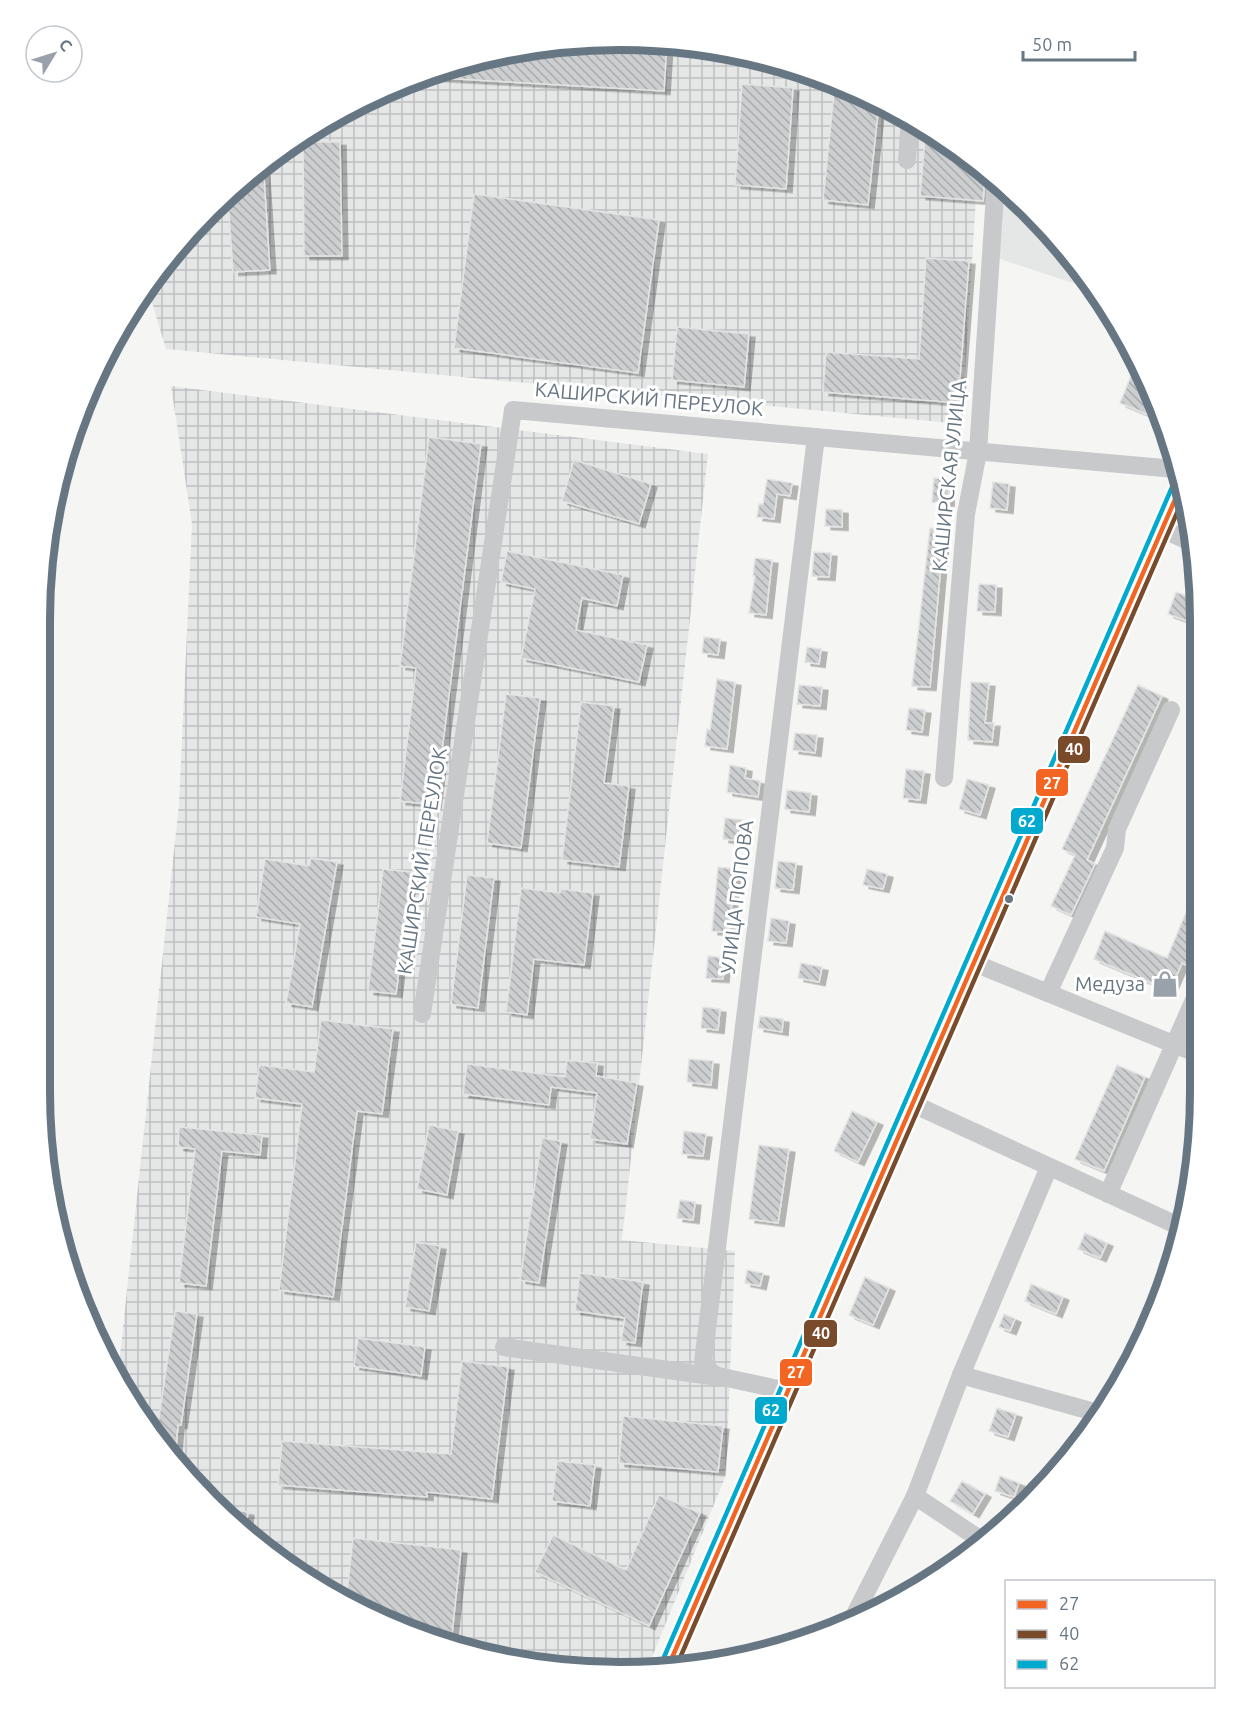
<svg xmlns="http://www.w3.org/2000/svg" width="1239" height="1712" font-family="Ubuntu,sans-serif">
<defs>
<pattern id="industrial-grid" width="8" height="8" patternUnits="userSpaceOnUse" patternTransform="scale(1.5)"><rect width="8" height="8" fill="#e5e7e7"/><path d="M0 4h8M4 0v8" fill="none" stroke="#bdc0c1"/></pattern>
<pattern id="building-back-hatch" width="6" height="6" patternUnits="userSpaceOnUse" patternTransform="scale(1.5)"><rect width="6" height="6" fill="#cccecf"/><path d="M-1 5l2 2M0 0l6 6M5-1l2 2" fill="none" stroke="#a9acad"/></pattern>
<filter id="shadow"><feDropShadow dx="6" dy="3.5" stdDeviation="0" flood-color="#0004"/></filter>
</defs>
<rect width="100%" height="100%" fill="#f5f5f4"/>
<polygon fill="#e5e7e7" points="1004,185 1080,266 1094,290 997,258"/>
<g fill="url(#industrial-grid)">
<polygon points="581,40 695,44 806,70 909,117 978,165 962,424 166,349 147,286 266,159 362,99 469,59"/>
<polygon points="171,386 708,454 622,1240 735,1251 726,1475 648,1667 507,1662 363,1613 237,1529 137,1415 118,1374 179,804 192,524"/>
</g>
<g fill="url(#building-back-hatch)" stroke="#e4e4e4" stroke-width="1.5" filter="url(#shadow)">
<polygon points="581,40 667,43 664,91 422,77 469,59"/>
<polygon points="835,83 879,103 868,205 823,200"/>
<polygon points="742,84 793,88 786,189 735,185"/>
<polygon points="926,128 987,172 985,178 983,201 920,196"/>
<polygon points="303,142 340,142 342,256 304,256"/>
<polygon points="263,162 270,270 233,272 228,199"/>
<polygon points="474,194 659,220 638,373 454,348"/>
<polygon points="926,258 969,261 958,403 823,392 826,352 919,359"/>
<polygon points="677,327 749,334 744,387 672,380"/>
<polygon points="1136,363 1156,397 1157,401 1151,416 1120,403"/>
<polygon points="429,437 481,444 435,805 400,801 416,668 400,666"/>
<polygon points="574,460 651,484 639,524 562,501"/>
<polygon points="934,478 949,479 948,503 932,502"/>
<polygon points="767,479 792,483 790,496 777,494 774,519 757,517 759,504 763,504"/>
<polygon points="993,482 1009,484 1007,510 990,508"/>
<polygon points="826,509 842,510 842,527 825,526"/>
<polygon points="930,528 944,530 930,687 912,686"/>
<polygon points="507,551 623,575 617,606 582,598 576,630 647,645 639,682 521,658 535,589 501,582"/>
<polygon points="814,552 831,553 829,577 812,576"/>
<polygon points="755,558 772,560 766,615 749,613 755,576 753,576"/>
<polygon points="979,584 996,585 995,612 977,611"/>
<polygon points="1176,592 1195,599 1187,621 1168,614"/>
<polygon points="704,637 720,639 718,655 702,653"/>
<polygon points="807,647 821,649 819,664 805,662"/>
<polygon points="717,679 735,682 727,749 705,746 707,729 710,730"/>
<polygon points="971,682 989,683 985,723 994,723 992,742 968,740"/>
<polygon points="799,685 822,687 820,706 797,704"/>
<polygon points="1138,685 1162,696 1087,860 1095,864 1071,915 1051,906 1075,855 1062,849"/>
<polygon points="506,694 540,698 521,848 487,843"/>
<polygon points="581,702 614,706 604,783 629,786 619,867 562,860"/>
<polygon points="909,708 925,710 922,732 906,730"/>
<polygon points="795,733 817,735 815,753 793,750"/>
<polygon points="730,765 746,768 745,778 760,781 758,797 727,792"/>
<polygon points="906,769 924,771 920,800 903,798"/>
<polygon points="967,779 989,785 980,815 959,809"/>
<polygon points="787,790 811,793 809,812 785,809"/>
<polygon points="725,818 742,820 740,841 723,839"/>
<polygon points="311,858 337,862 312,1007 286,1003 300,924 256,917 265,859 309,866"/>
<polygon points="778,861 796,863 793,890 775,888"/>
<polygon points="718,867 735,869 729,933 712,931"/>
<polygon points="383,869 411,872 396,994 368,991"/>
<polygon points="867,869 887,874 883,889 863,885"/>
<polygon points="467,875 494,878 478,1008 451,1004"/>
<polygon points="1197,886 1198,956 1193,968 1182,963 1170,991 1094,959 1105,931 1167,958"/>
<polygon points="521,888 560,893 561,889 593,893 584,965 534,959 527,1015 506,1012"/>
<polygon points="771,918 789,921 786,943 768,941"/>
<polygon points="708,956 725,958 723,979 706,978"/>
<polygon points="801,963 822,967 819,982 798,978"/>
<polygon points="703,1007 720,1009 718,1030 701,1028"/>
<polygon points="760,1016 783,1019 782,1032 758,1028"/>
<polygon points="321,1020 393,1029 382,1114 357,1111 333,1297 279,1290 302,1104 255,1098 259,1065 314,1072"/>
<polygon points="689,1059 713,1061 711,1085 687,1082"/>
<polygon points="567,1060 597,1063 596,1076 637,1083 627,1144 590,1139 597,1093 551,1087 549,1105 463,1094 467,1064 565,1077"/>
<polygon points="1117,1065 1145,1077 1104,1171 1075,1159"/>
<polygon points="852,1111 877,1122 858,1162 834,1151"/>
<polygon points="429,1125 458,1131 447,1195 417,1189"/>
<polygon points="179,1127 262,1135 260,1155 222,1151 206,1286 179,1283 195,1149 178,1147"/>
<polygon points="684,1131 706,1134 703,1156 682,1154"/>
<polygon points="542,1138 561,1141 539,1283 520,1280"/>
<polygon points="759,1145 789,1149 778,1223 749,1219"/>
<polygon points="680,1200 695,1202 693,1220 677,1218"/>
<polygon points="1085,1233 1107,1243 1100,1258 1078,1249"/>
<polygon points="416,1242 440,1246 429,1311 405,1307"/>
<polygon points="747,1270 763,1273 760,1286 745,1283"/>
<polygon points="580,1273 643,1282 635,1343 621,1341 625,1318 575,1311"/>
<polygon points="865,1277 889,1288 873,1325 849,1315"/>
<polygon points="1031,1284 1063,1297 1056,1314 1025,1301"/>
<polygon points="175,1311 197,1314 181,1425 178,1425 175,1458 156,1437"/>
<polygon points="1004,1314 1015,1319 1010,1331 999,1327"/>
<polygon points="358,1338 425,1347 421,1376 354,1366"/>
<polygon points="462,1361 508,1367 492,1499 427,1492 427,1497 278,1485 282,1441 451,1454"/>
<polygon points="997,1408 1016,1414 1008,1437 989,1431"/>
<polygon points="623,1416 723,1426 718,1472 619,1463"/>
<polygon points="557,1461 595,1465 590,1506 552,1501"/>
<polygon points="1000,1476 1019,1483 1014,1497 995,1491"/>
<polygon points="962,1481 985,1494 973,1514 950,1501"/>
<polygon points="659,1495 700,1513 649,1626 535,1572 553,1535 626,1570"/>
<polygon points="218,1507 248,1512 245,1534 237,1529"/>
<polygon points="353,1538 461,1550 451,1643 363,1613 346,1602"/>
</g>
<g fill="none" stroke-linecap="round" stroke-linejoin="round">
<g stroke="#c8c9ca" stroke-width="18">
<polyline points="907,160 910,117"/>
<polyline points="1162,529 1195,544"/>
<polyline points="944,778 966,514 978,452 996,179"/>
<polyline points="974,963 1198,1054"/>
<polyline points="1048,993 1115,848 1117,829 1171,710"/>
<polyline points="422,1014 513,410 1175,469"/>
<polyline points="913,1104 1183,1228"/>
<polyline points="1108,1194 1198,991"/>
<polyline points="504,1347 718,1377"/>
<polyline points="961,1375 1098,1413"/>
<polyline points="787,1391 718,1376 711,1372 703,1362 816,437"/>
<polyline points="915,1496 984,1542"/>
<polyline points="850,1624 915,1496 961,1375 1049,1167"/>
<polyline points="668,1667 1180,488"/>
</g>
<defs>
<polyline id="bus-1" points="668,1667 1180,488"/>
<polyline id="bus-2" points="676,1667 1183,499"/>
<polyline id="bus-3" points="661,1664 1173,485"/>
</defs>
<use href="#bus-1" stroke="#fff" stroke-width="9"/>
<use href="#bus-2" stroke="#fff" stroke-width="9"/>
<use href="#bus-3" stroke="#fff" stroke-width="9"/>
<use href="#bus-1" stroke="#f26522" stroke-width="4.5"/>
<use href="#bus-2" stroke="#7a4b2a" stroke-width="4.5"/>
<use href="#bus-3" stroke="#00a9ce" stroke-width="4.5"/>
</g>
<defs>
<symbol id="shop-bare" viewBox="-9 -9 18 18"><path d="M-5-2.5h2.3a2.7 3.5 0 0 1 5.4 0H5L5.5 6h-11ZM-1.5-2.5h3a1.5 2.3 0 0 0-3 0Z" fill="#99a2ab" stroke="#fff" stroke-width="2.5" paint-order="stroke"/></symbol>
</defs>
<g fill-rule="evenodd">
<use href="#shop-bare" x="1146" y="965" width="38" height="38"/>
</g>
<circle fill="#677683" stroke="#fff" stroke-width="2" cx="1009" cy="899" r="5"/>
<g text-anchor="middle" stroke-width="6" stroke-linejoin="round" paint-order="stroke">
<g font-size="20" fill="#677683" stroke="#fff">
<text transform="translate(649 399) rotate(5)" y="7">КАШИРСКИЙ ПЕРЕУЛОК</text>
<text transform="translate(949 476) rotate(-84)" y="7">КАШИРСКАЯ УЛИЦА</text>
<text transform="translate(422 861) rotate(-81)" y="7">КАШИРСКИЙ ПЕРЕУЛОК</text>
<text transform="translate(737 897) rotate(-83)" y="7">УЛИЦА ПОПОВА</text>
</g>
<g font-size="20" fill="#677683" stroke="#fff" text-anchor="end">
<text x="1145" y="991">Медуза</text>
</g>
</g>
<path d="M0 0H1239V1712H0ZM620 50H620A570 570 0 0 1 1190 620V1092A570 570 0 0 1 620 1662H620A570 570 0 0 1 50 1092V620A570 570 0 0 1 620 50Z" fill="#fff" fill-rule="evenodd"/>
<path fill="none" stroke="#677683" stroke-width="8" d="M620 50H620A570 570 0 0 1 1190 620V1092A570 570 0 0 1 620 1662H620A570 570 0 0 1 50 1092V620A570 570 0 0 1 620 50Z"/>
<g stroke="#fff" stroke-width="2">
<rect x="1057" y="735" width="34" height="29" rx="6" fill="#7a4b2a"/>
<rect x="1035" y="768" width="34" height="29" rx="6" fill="#f26522"/>
<rect x="1010" y="807" width="34" height="28" rx="6" fill="#00a9ce"/>
<rect x="803" y="1319" width="35" height="29" rx="6" fill="#7a4b2a"/>
<rect x="779" y="1358" width="34" height="29" rx="6" fill="#f26522"/>
<rect x="754" y="1396" width="34" height="29" rx="6" fill="#00a9ce"/>
</g>
<g font-size="16" text-anchor="middle" font-weight="bold" fill="#fff">
<text x="1074" y="755">40</text>
<text x="1052" y="789">27</text>
<text x="1027" y="827">62</text>
<text x="821" y="1339">40</text>
<text x="796" y="1378">27</text>
<text x="771" y="1416">62</text>
</g>
<rect x="1005" y="1580" width="210" height="108" fill="#ffffff" stroke="#c2c8cd" stroke-width="1.5"/>
<rect x="1017" y="1600" width="30" height="9" fill="#f26522" stroke="#c2c8cd" stroke-width="1.5"/>
<text x="1059" y="1610" font-size="18" fill="#677683">27</text>
<rect x="1017" y="1630" width="30" height="9" fill="#7a4b2a" stroke="#c2c8cd" stroke-width="1.5"/>
<text x="1059" y="1640" font-size="18" fill="#677683">40</text>
<rect x="1017" y="1660" width="30" height="9" fill="#00a9ce" stroke="#c2c8cd" stroke-width="1.5"/>
<text x="1059" y="1670" font-size="18" fill="#677683">62</text>
<g transform="translate(54 54) rotate(52)"><circle r="28" fill="#ffffff" stroke="#c2c8cd" stroke-width="1.5"/>
<path d="M0-4.5L10 22L0 15L-10 22Z" fill="#99a2ab"/>
<text y="-9" font-size="16" font-weight="bold" text-anchor="middle" fill="#677683">С</text>
</g>
<path d="M1023 51v9h112v-9" fill="none" stroke="#677683" stroke-width="3"/>
<text x="1032" y="51" font-size="18" fill="#677683" stroke="#ffffff" stroke-width="4.5" paint-order="stroke">50 m</text>
</svg>
